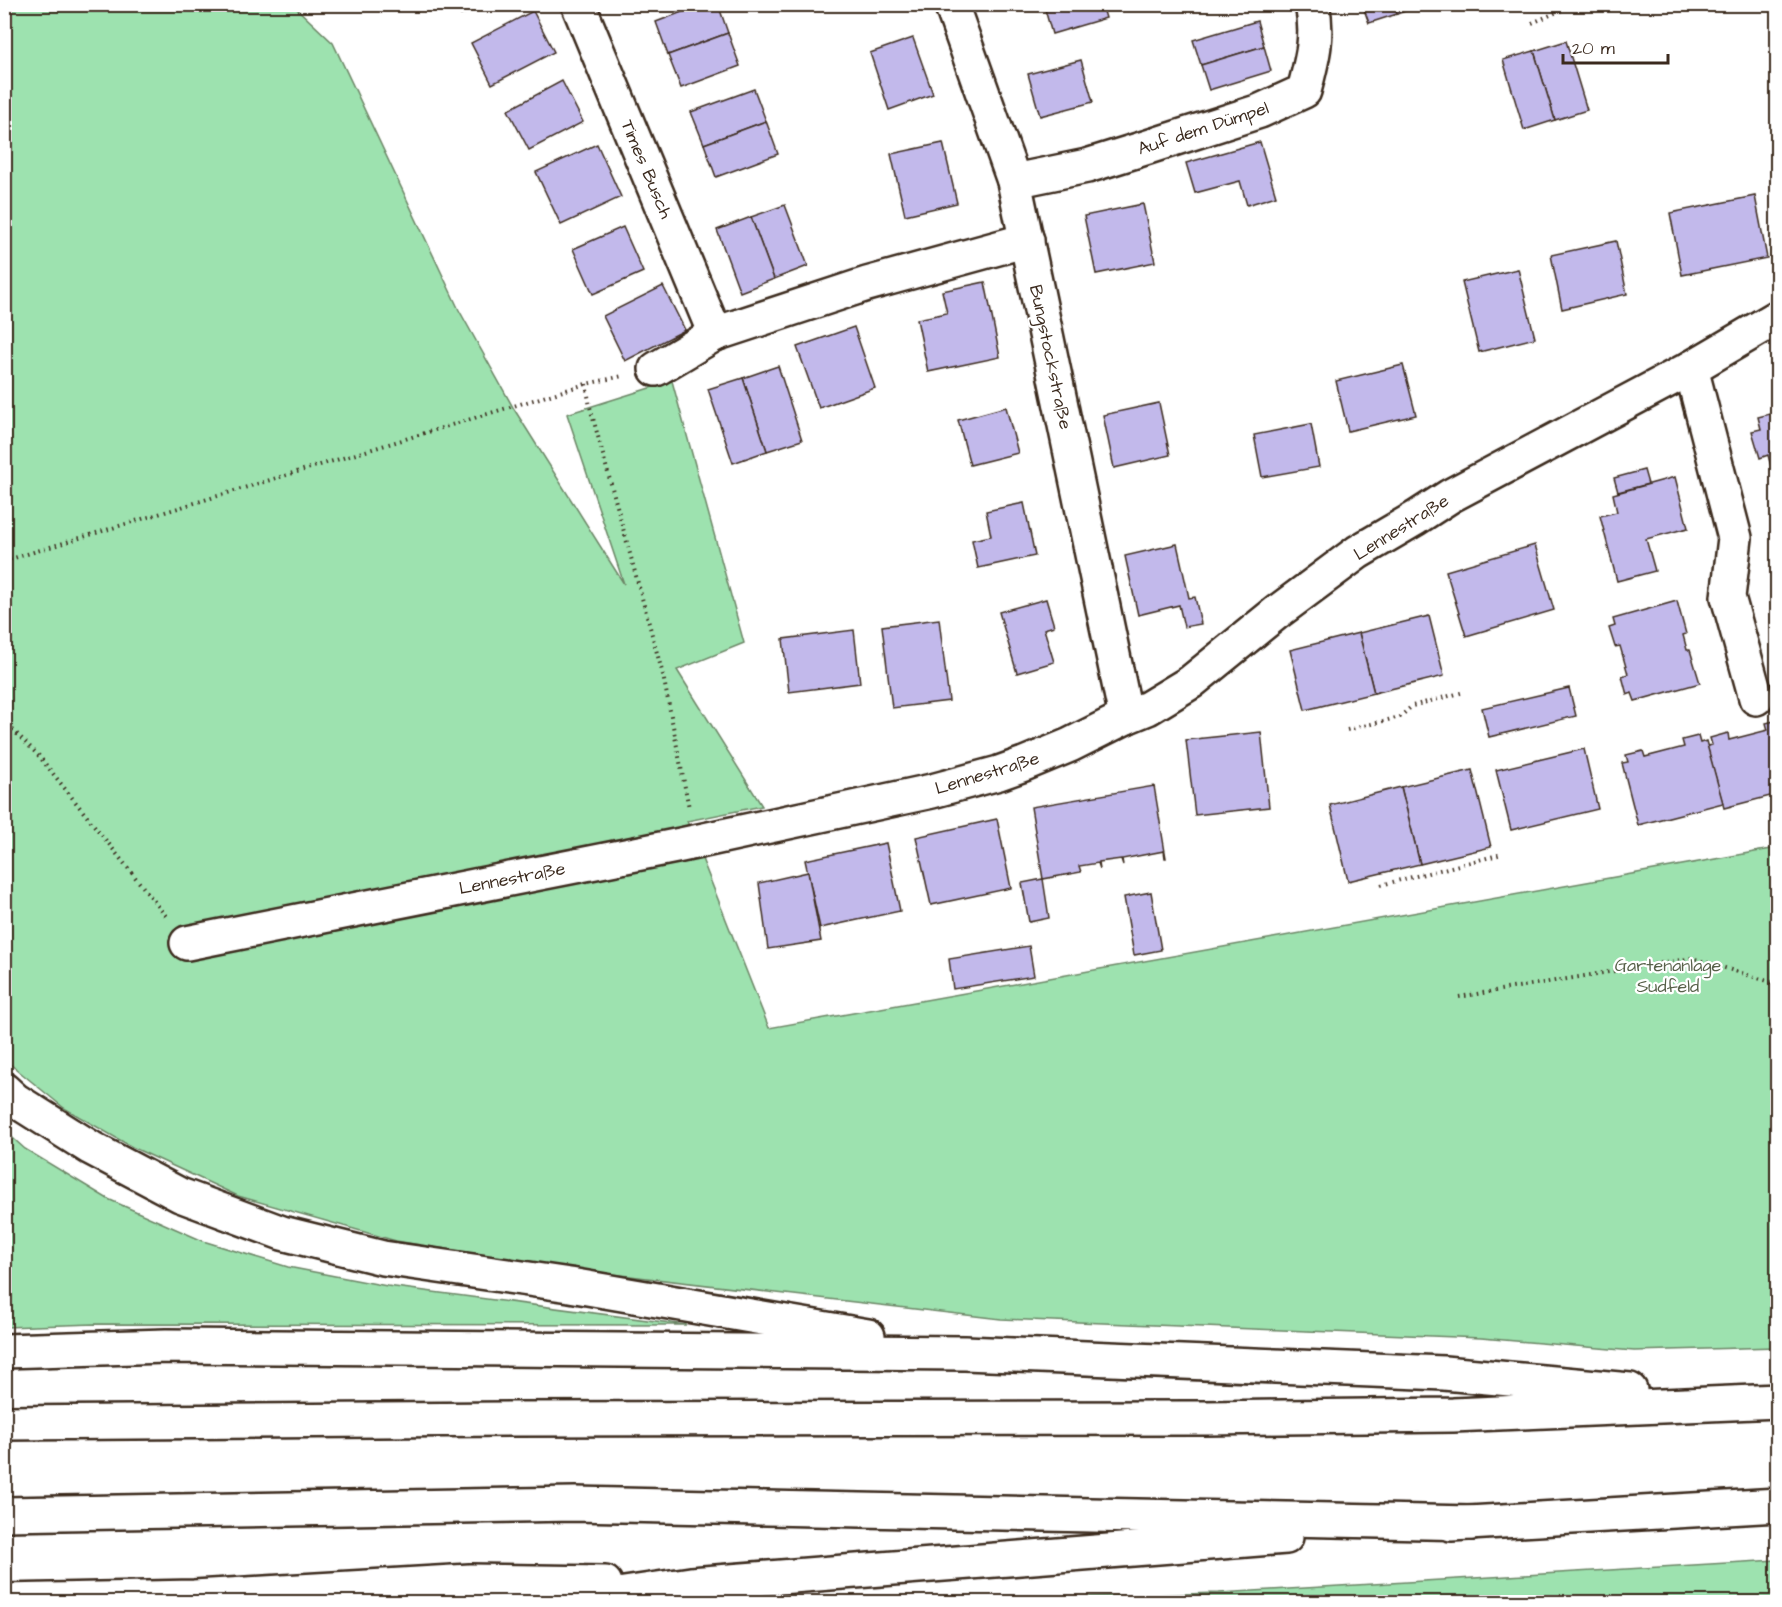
<svg xmlns="http://www.w3.org/2000/svg" width="1782" height="1607" font-family="'Architects Daughter',sans-serif">
<rect width="100%" height="100%" fill="#fff"/>
<filter id="ink" filterUnits="userSpaceOnUse"><feTurbulence type="fractalNoise" baseFrequency=".0167" numOctaves="2"/><feDisplacementMap in="SourceGraphic" scale="12" xChannelSelector="R" yChannelSelector="G"/><feConvolveMatrix kernelMatrix="1 2 1 2 8 2 1 2 1" color-interpolation-filters="sRGB"/></filter>
<g filter="url(#ink)">
<g fill="#9de2af" stroke="#6c8666" stroke-width="1.5">
<polygon points="4,5 293,5 333,43 459,310 514,409 624,584 567,414 672,381 744,643 677,670 762,806 687,821 769,1028 1777,848 1777,1347 1634,1351 1481,1338 1001,1319 569,1269 396,1241 238,1196 132,1147 64,1108 5,1060"/>
<polygon points="5,1131 25,1149 108,1199 203,1241 288,1267 387,1286 686,1325 95,1324 5,1327"/>
<polygon points="1777,1560 1777,1602 908,1602 1219,1593"/>
</g>
<g fill="#c2b9eb" stroke="#3b2a1e" stroke-width="1.5">
<polygon points="456,4 484,4 461,15"/>
<polygon points="703,4 718,4 728,33 668,55 656,22"/>
<polygon points="1049,4 1104,4 1102,5 1106,18 1052,34 1044,6"/>
<polygon points="1362,4 1394,4 1397,14 1369,23"/>
<polygon points="1394,4 1424,4 1397,14"/>
<polygon points="533,11 554,52 492,84 471,43"/>
<polygon points="1257,21 1264,46 1201,65 1193,40"/>
<polygon points="728,33 740,66 681,88 668,55"/>
<polygon points="913,38 933,94 889,110 870,53"/>
<polygon points="1566,41 1587,110 1555,120 1534,51"/>
<polygon points="1264,46 1271,71 1209,90 1201,65"/>
<polygon points="1534,51 1555,120 1524,130 1503,60"/>
<polygon points="1081,60 1093,102 1040,116 1028,74"/>
<polygon points="562,81 583,122 529,150 508,110"/>
<polygon points="754,89 766,121 704,144 691,112"/>
<polygon points="766,121 778,154 716,177 704,144"/>
<polygon points="1260,142 1276,196 1247,205 1240,181 1195,193 1186,163"/>
<polygon points="943,143 957,203 905,215 891,154"/>
<polygon points="597,144 621,197 561,225 536,172"/>
<polygon points="1755,196 1767,258 1682,275 1670,213"/>
<polygon points="1143,204 1155,262 1096,274 1084,216"/>
<polygon points="785,205 808,266 774,279 751,217"/>
<polygon points="751,217 774,279 740,292 717,230"/>
<polygon points="623,227 643,272 593,294 573,249"/>
<polygon points="1616,241 1627,294 1562,309 1551,255"/>
<polygon points="1518,269 1535,338 1479,352 1462,282"/>
<polygon points="985,282 1000,357 928,372 917,319 947,313 942,291"/>
<polygon points="663,286 685,330 625,361 603,316"/>
<polygon points="854,327 875,388 819,408 797,347"/>
<polygon points="1403,365 1416,415 1348,431 1336,381"/>
<polygon points="778,366 802,440 767,451 743,378"/>
<polygon points="743,378 767,451 733,463 708,389"/>
<polygon points="1159,403 1170,455 1114,468 1103,415"/>
<polygon points="1006,407 1018,453 970,465 958,420"/>
<polygon points="1778,412 1778,488 1777,489 1768,455 1760,458 1752,431 1761,429 1758,417"/>
<polygon points="1311,424 1319,467 1262,477 1254,435"/>
<polygon points="1644,470 1648,484 1618,492 1614,478"/>
<polygon points="1675,477 1688,528 1646,539 1655,571 1617,581 1600,516 1617,512 1613,494"/>
<polygon points="1024,503 1035,556 978,568 972,540 991,536 986,511"/>
<polygon points="1177,544 1189,598 1195,597 1201,624 1184,627 1179,605 1138,615 1125,556"/>
<polygon points="1535,545 1554,610 1466,636 1446,571"/>
<polygon points="1046,599 1054,626 1044,629 1054,662 1017,673 999,612"/>
<polygon points="1677,601 1686,634 1683,635 1687,650 1690,650 1700,683 1635,701 1632,693 1627,695 1622,676 1628,674 1620,646 1615,647 1609,628 1615,626 1613,619"/>
<polygon points="1429,616 1444,676 1374,693 1359,633"/>
<polygon points="939,619 949,701 892,708 882,626"/>
<polygon points="854,630 860,683 789,692 783,639"/>
<polygon points="1359,633 1374,693 1305,710 1290,650"/>
<polygon points="1569,688 1576,716 1489,737 1482,708"/>
<polygon points="1778,720 1778,794 1724,808 1707,746 1712,745 1710,738 1728,733 1729,740 1768,730 1766,723"/>
<polygon points="1261,732 1269,807 1195,815 1186,740"/>
<polygon points="1698,736 1700,743 1706,741 1723,803 1638,825 1622,763 1628,762 1626,755 1643,751 1645,757 1684,747 1682,740"/>
<polygon points="1584,749 1598,809 1511,830 1496,770"/>
<polygon points="1472,770 1491,847 1420,864 1401,787"/>
<polygon points="1154,786 1166,858 1165,858 1164,851 1122,859 1123,865 1121,859 1099,862 1100,869 1098,863 1079,866 1081,872 1043,879 1031,807"/>
<polygon points="1401,787 1420,864 1348,881 1330,805"/>
<polygon points="997,819 1011,888 931,905 916,837"/>
<polygon points="886,843 900,911 820,928 805,860"/>
<polygon points="808,872 821,941 768,949 759,883"/>
<polygon points="1043,879 1049,918 1029,922 1022,883"/>
<polygon points="1151,892 1161,950 1134,955 1124,897"/>
<polygon points="1029,946 1034,976 953,989 949,959"/>
</g>
<g fill="none" stroke-linecap="round" stroke-linejoin="round">
<defs>
<g id="minor">
<polyline points="578,4 715,334 867,284 1027,240"/>
<polyline points="951,4 1014,181 1126,717"/>
<path d="M 1014,181 L 1087,166 L 1148,147 L 1260,111 L 1304,91 C 1312,60 1319,37 1312,4"/>
<polyline points="1691,368 1735,538 1728,597 1756,698"/>
<polyline points="656,369 715,334"/>
<polyline points="187,943 681,845 932,791 999,773 1024,764 1070,745 1126,717 1148,708 1191,682 1276,613 1358,552 1416,518 1450,496 1691,368 1778,317"/>
</g>
<g id="motorway">
<polyline points="4,1090 15,1100 91,1148 180,1195 282,1233 383,1258 570,1285 868,1336"/>
<polyline points="4,1351 166,1346 965,1353 1444,1373 1630,1390"/>
<polyline points="4,1423 509,1419 1206,1418 1453,1415 1778,1401"/>
<polyline points="4,1514 575,1504 1472,1523"/>
<polyline points="1451,1524 1778,1505"/>
<polyline points="4,1601 194,1597 470,1581 605,1583"/>
<polyline points="571,1602 691,1584 1286,1537"/>
</g>
</defs>
<use href="#minor" stroke="#3b2a1e" stroke-width="38"/>
<use href="#motorway" stroke="#3b2a1e" stroke-width="38"/>
<g stroke="#3b2a1e" stroke-width="4" stroke-dasharray="1.5 4.5" stroke-linecap="butt">
<polyline points="1532,23 1576,4"/>
<polyline points="586,384 590,407 663,675 689,808"/>
<polyline points="4,561 586,384 623,376"/>
<polyline points="4,721 39,756 166,916"/>
<polyline points="1347,730 1400,717 1412,706 1464,692"/>
<polyline points="1381,885 1502,854"/>
<polyline points="1459,997 1692,958 1771,982 1778,981"/>
</g>
<use href="#minor" stroke="#fff" stroke-width="33"/>
<use href="#motorway" stroke="#fff" stroke-width="33"/>
</g>
</g>
<g text-anchor="middle" stroke-width="4.5" stroke-linejoin="round" paint-order="stroke">
<g font-size="18" fill="#3b2a1e" stroke="#fff">
<text transform="translate(1203 128) rotate(-18)" y="6">Auf dem Dümpel</text>
<text transform="translate(647 169) rotate(67)" y="6">Times Busch</text>
<text transform="translate(1051 357) rotate(78)" y="6">Bungstockstraße</text>
<text transform="translate(1401 527) rotate(-32)" y="6">Lennestraße</text>
<text transform="translate(987 773) rotate(-17)" y="6">Lennestraße</text>
<text transform="translate(512 878) rotate(-11)" y="6">Lennestraße</text>
</g>
<g font-size="18" fill="#58614a" stroke="#fff">
<text x="1668" y="971">Gartenanlage<tspan x="1668" dy="21">Sudfeld</tspan></text>
</g>
</g>
<rect width="1782" height="1607" fill="none" stroke="#fff" stroke-width="24"/>
<rect x="12" y="12" width="1758" height="1583" fill="none" stroke="#3b2a1e" stroke-width="2" filter="url(#ink)"/>
<path d="M1563 54v9h105v-9" fill="none" stroke="#3b2a1e" stroke-width="3"/>
<text x="1572" y="54" font-size="18" fill="#3b2a1e" stroke="#ffffff" stroke-width="4.5" paint-order="stroke">20 m</text>
</svg>
